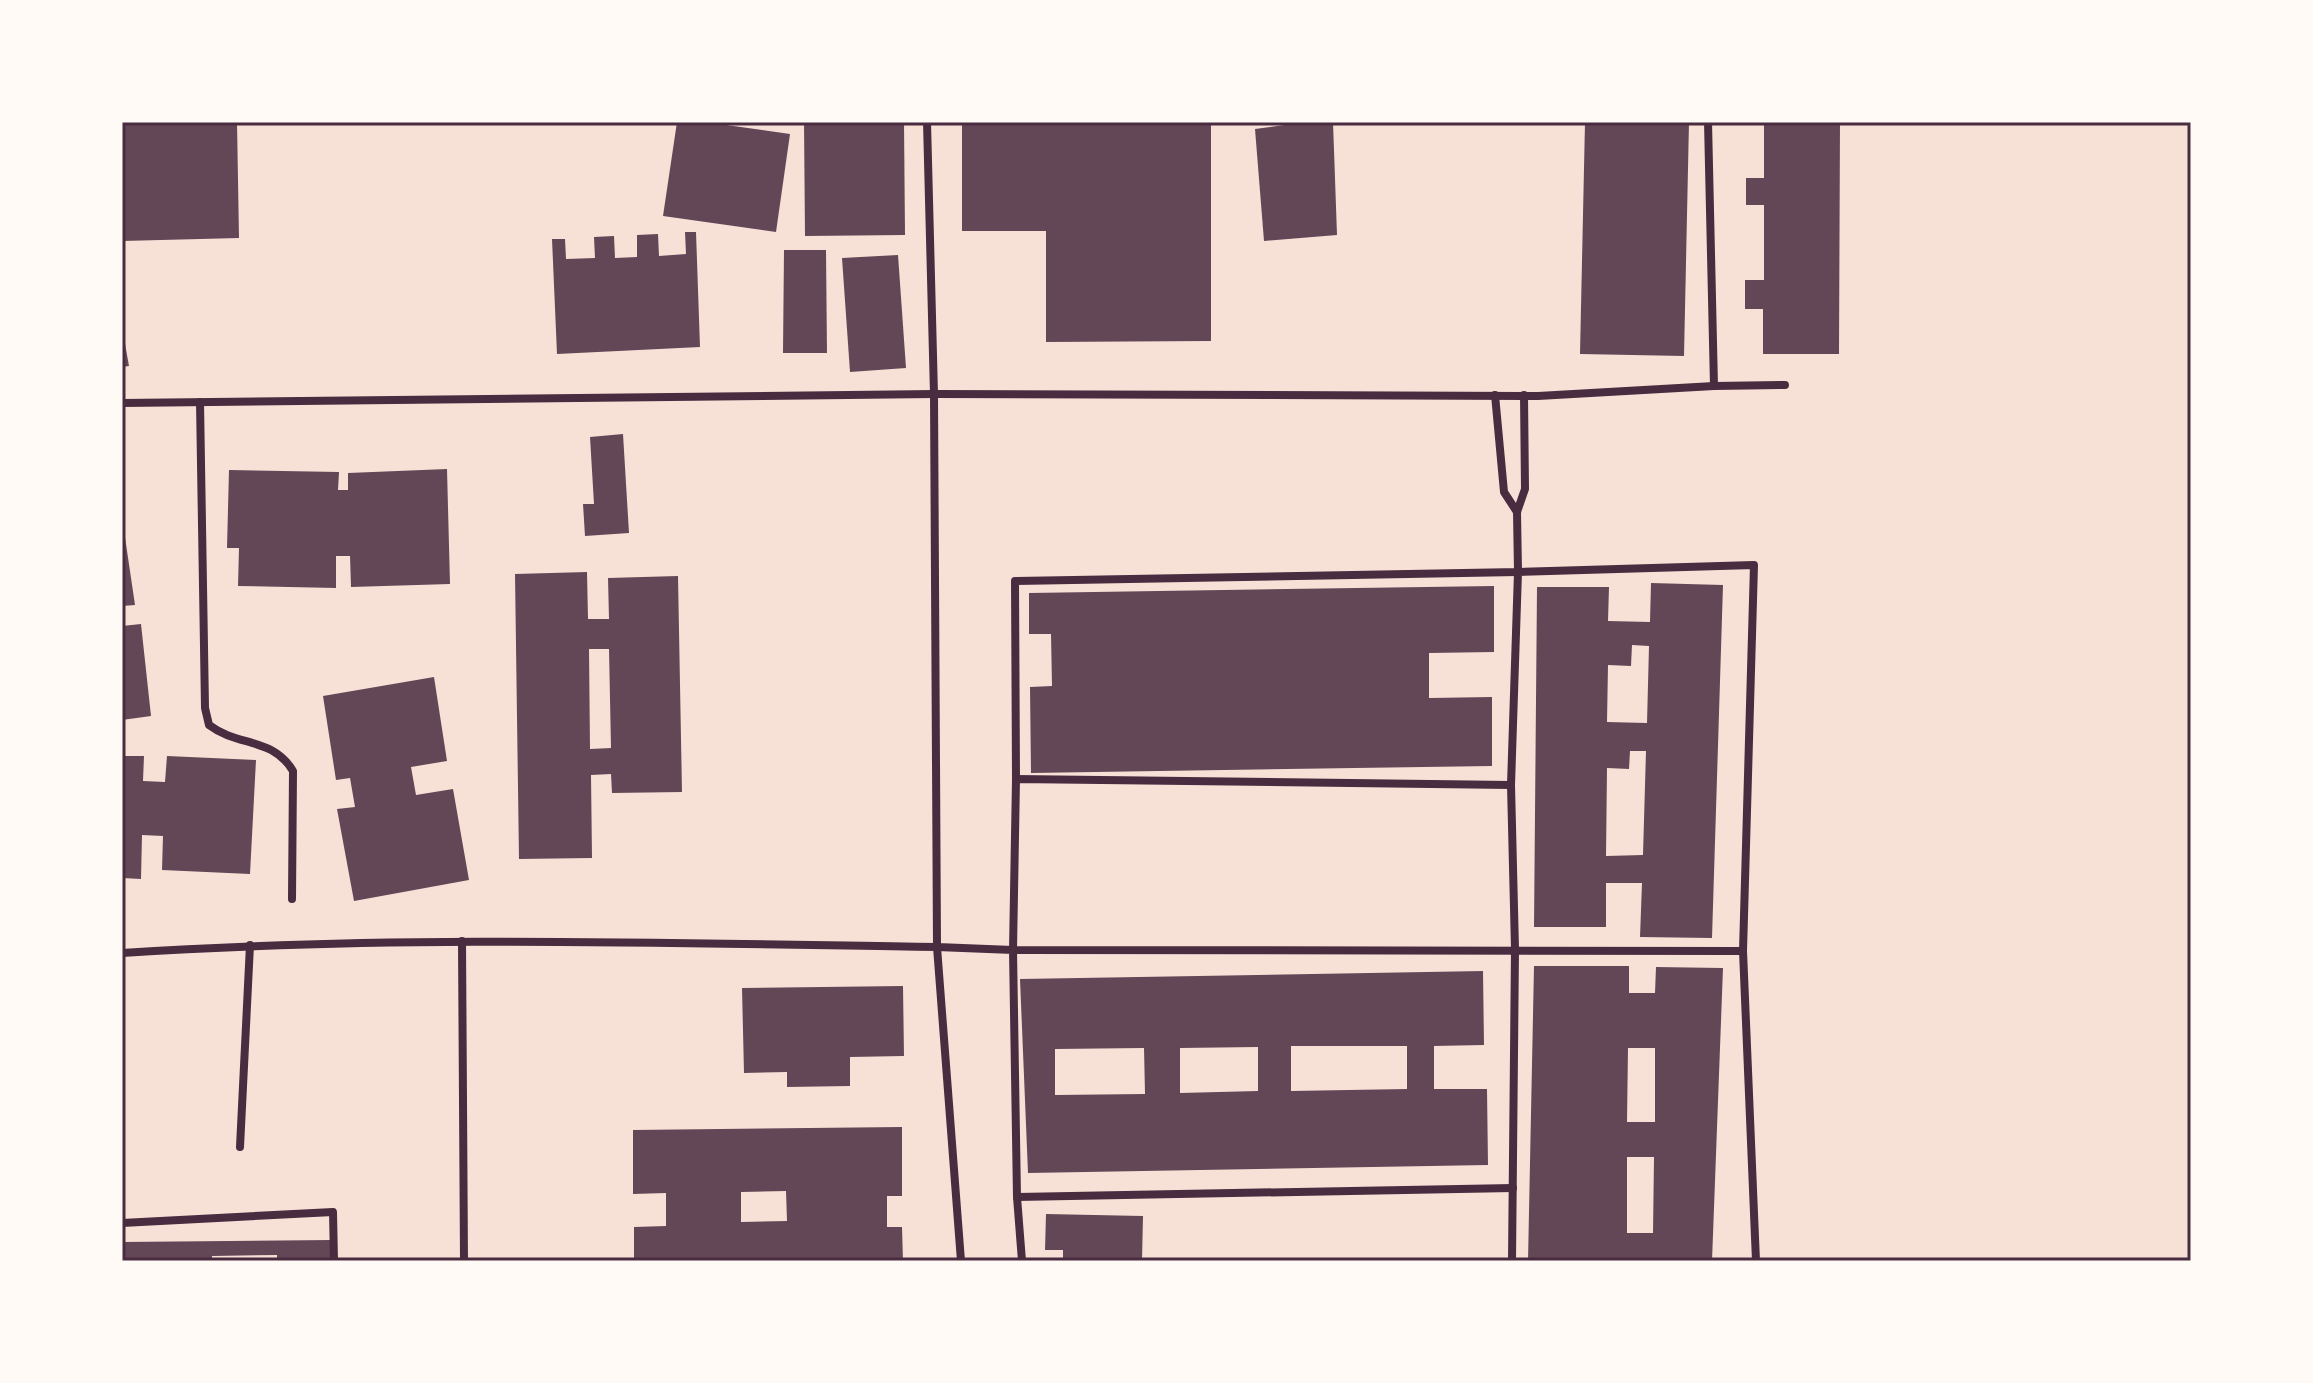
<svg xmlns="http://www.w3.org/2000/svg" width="2313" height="1383" font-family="Commissioner,sans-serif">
<rect width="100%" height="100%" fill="#f7e1d7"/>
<g fill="#644757" fill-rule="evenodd">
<polygon points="122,122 237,122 239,238 122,241"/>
<polygon points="677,122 705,122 790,134 776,232 663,216"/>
<polygon points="804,122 904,122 905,235 805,236"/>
<polygon points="962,122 1211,122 1211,341 1046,342 1046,231 962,231"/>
<polygon points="1306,122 1333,122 1337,235 1264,241 1255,129"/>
<polygon points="1585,122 1689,122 1684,356 1580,354"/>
<polygon points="1764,122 1840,122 1839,354 1763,354 1763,309 1745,309 1745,280 1764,280 1764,205 1746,205 1746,178 1764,178"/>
<polygon points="685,232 696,232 700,347 557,354 552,239 565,239 566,259 595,258 594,237 614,236 615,258 637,257 637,235 658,234 659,256 686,254"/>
<polygon points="784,250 826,250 827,353 783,353"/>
<polygon points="898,255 906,368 850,372 842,258"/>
<polygon points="122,327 129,366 122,367"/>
<polygon points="623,434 629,533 585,536 583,504 594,504 590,437"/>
<polygon points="447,469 450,584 351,587 350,556 336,556 336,588 238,586 239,548 227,548 229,470 339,472 338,490 348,490 348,473"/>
<polygon points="122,517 135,605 122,606"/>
<path d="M 587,572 L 588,619 L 609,619 L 608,578 L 678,576 L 682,792 L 612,793 L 611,774 L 591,775 L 592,858 L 519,859 L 515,574 ZM 589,649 L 609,649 L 611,748 L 590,749 Z"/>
<path d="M 1651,583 L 1723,585 L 1712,938 L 1640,937 L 1642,883 L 1606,883 L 1606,927 L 1534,927 L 1537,587 L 1609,587 L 1608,621 L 1650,622 ZM 1632,645 L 1649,646 L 1647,723 L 1607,722 L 1608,665 L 1631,666 ZM 1630,751 L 1646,751 L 1643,855 L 1606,856 L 1607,768 L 1629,769 Z"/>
<polygon points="1494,586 1494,652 1429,653 1429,698 1492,697 1492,766 1031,773 1030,687 1052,686 1051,634 1029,634 1029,593"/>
<polygon points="141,624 151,716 122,720 122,626"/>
<polygon points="434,677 447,761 411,767 416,795 453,789 469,880 354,901 337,809 355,807 350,778 336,780 323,696"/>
<polygon points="122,756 144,756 143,781 165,782 167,756 256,760 250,874 162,870 163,836 142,835 141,879 122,878"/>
<path d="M 1534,966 L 1629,966 L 1629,993 L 1655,993 L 1656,967 L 1723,968 L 1712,1261 L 1528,1261 ZM 1628,1048 L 1655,1048 L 1655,1122 L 1627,1122 ZM 1627,1157 L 1654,1157 L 1653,1233 L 1627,1233 Z"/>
<path d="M 1483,971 L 1484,1045 L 1434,1046 L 1434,1089 L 1487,1089 L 1488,1165 L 1028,1173 L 1020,979 ZM 1291,1046 L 1407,1046 L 1407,1089 L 1291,1091 ZM 1258,1047 L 1258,1091 L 1180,1093 L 1180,1048 ZM 1144,1048 L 1145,1094 L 1055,1095 L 1055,1049 Z"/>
<polygon points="903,986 904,1056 850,1057 850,1086 787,1087 787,1072 744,1073 742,988"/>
<path d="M 902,1127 L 902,1196 L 887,1196 L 887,1227 L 902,1227 L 903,1261 L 634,1261 L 634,1227 L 666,1226 L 666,1193 L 633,1194 L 633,1130 ZM 786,1191 L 787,1221 L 741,1222 L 741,1192 Z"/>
<polygon points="1046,1214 1143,1216 1142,1261 1063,1261 1063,1250 1045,1250"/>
<polygon points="331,1240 331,1261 277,1261 277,1255 212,1256 212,1261 122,1261 122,1242"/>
</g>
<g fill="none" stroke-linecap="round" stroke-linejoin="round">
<g stroke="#4a2c40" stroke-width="8">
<polyline points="927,122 934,394 937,947 1013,950 1017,1197 1022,1261"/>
<polyline points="1708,122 1714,386"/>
<polyline points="1495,395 1504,492 1517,512"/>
<path d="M 200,402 L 205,708 L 209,725 C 238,747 273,737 293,771 L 292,899"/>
<polyline points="122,403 934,394 1538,396 1714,386 1785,385"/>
<polyline points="1016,779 1015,581 1518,572 1517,512 1525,489 1524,395"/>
<polyline points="1511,785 1016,779 1013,950 1743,951"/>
<polyline points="462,941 464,1261"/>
<path d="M 122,953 C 394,935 666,943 937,947 L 961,1261"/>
<polyline points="240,1147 250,945"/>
<polyline points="1017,1197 1513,1188"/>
<polyline points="122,1223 333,1212 334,1261"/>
<polyline points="1512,1261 1515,949 1511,785 1518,572 1754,565 1743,951 1756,1261"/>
</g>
</g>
<rect width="2313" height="1383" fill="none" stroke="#fffaf5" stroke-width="248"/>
<rect x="124" y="124" width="2065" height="1135" fill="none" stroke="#4a2c40" stroke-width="3"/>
</svg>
